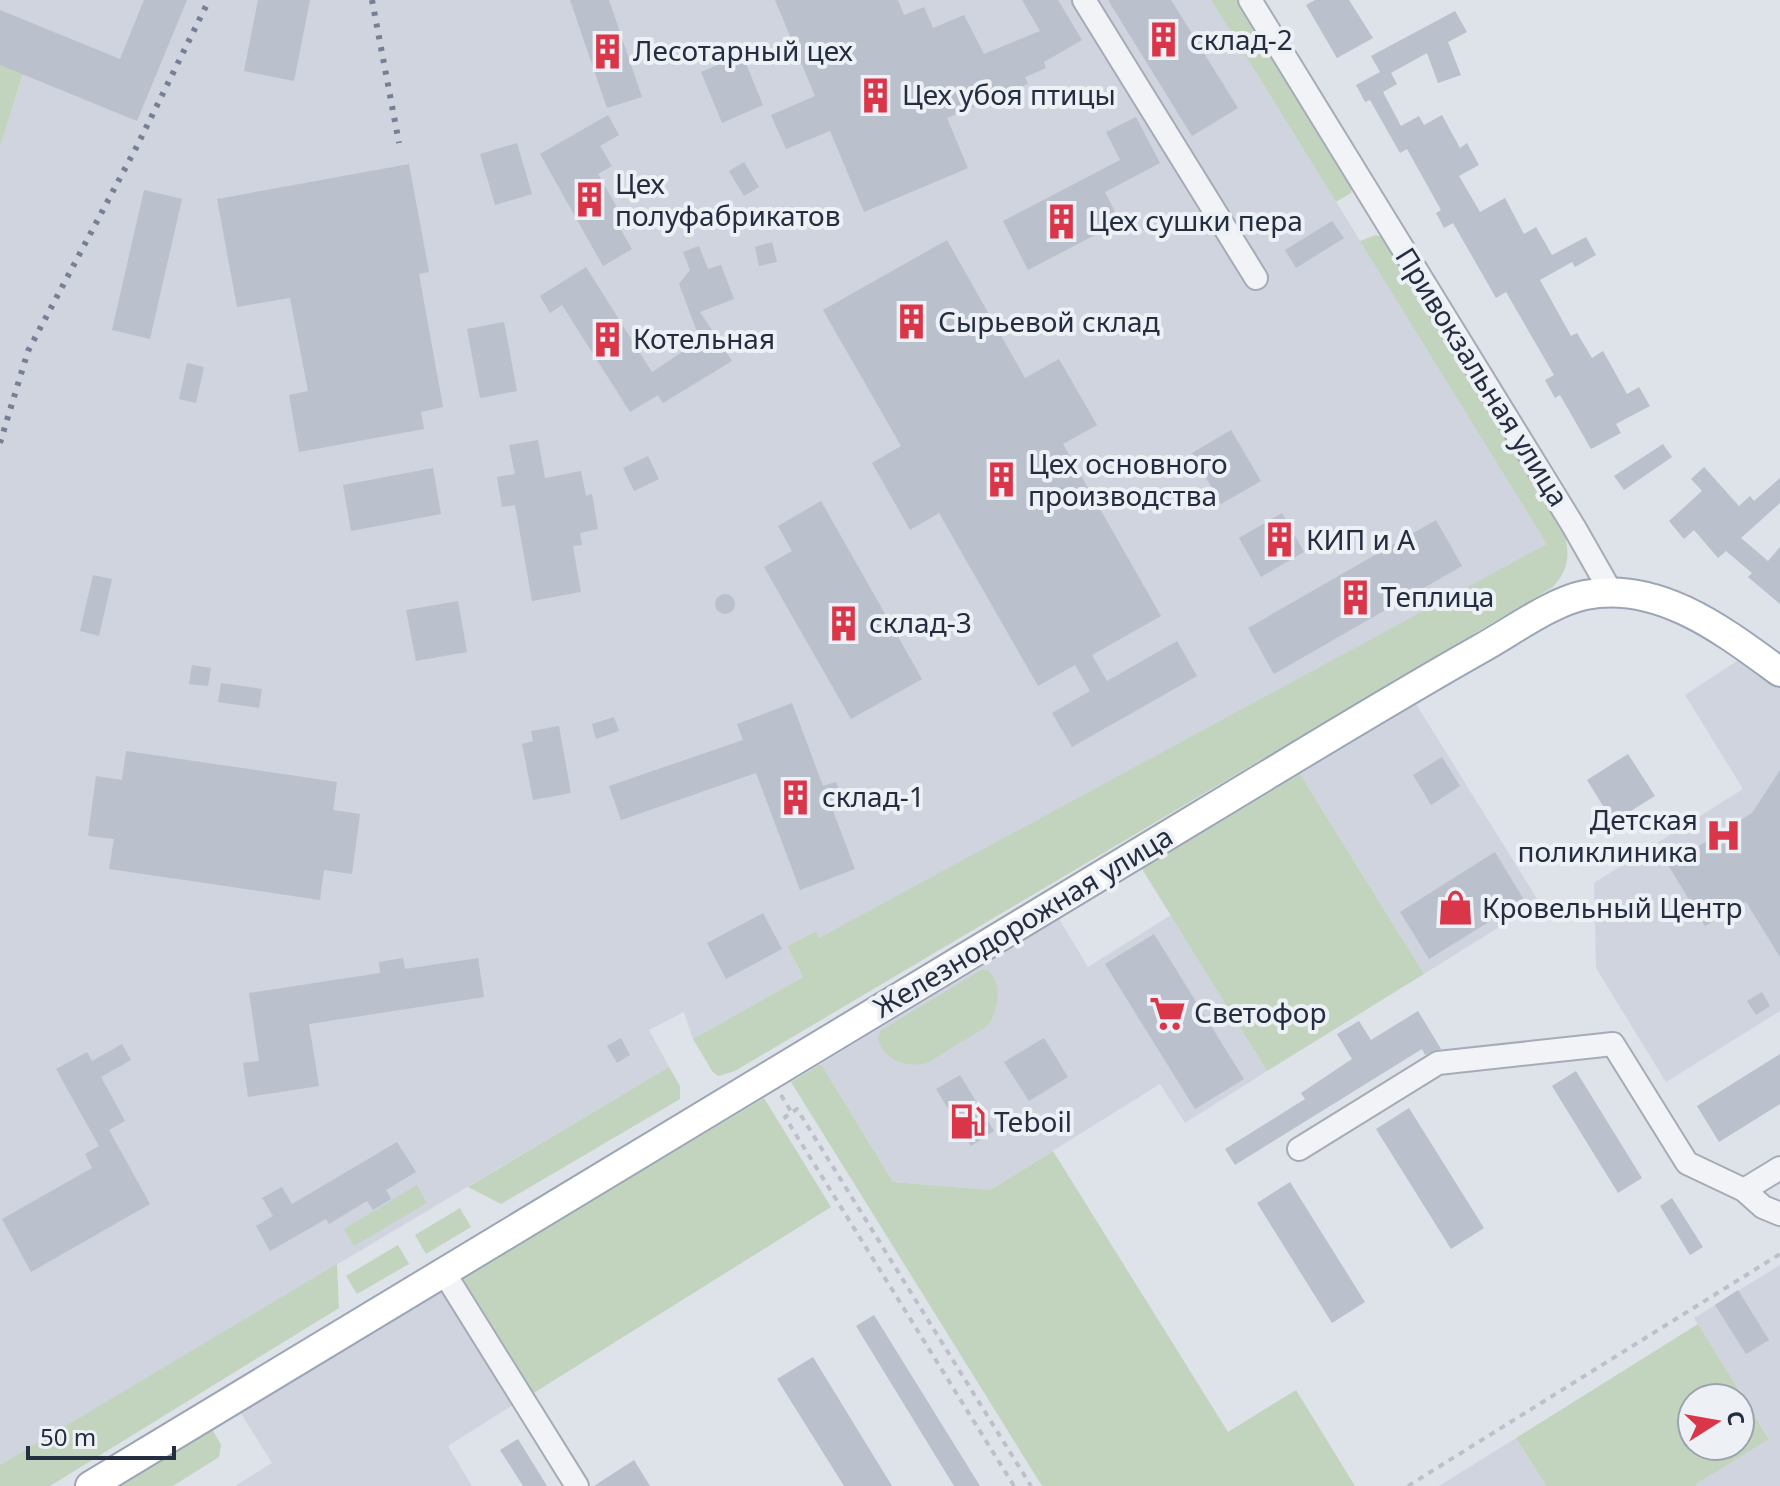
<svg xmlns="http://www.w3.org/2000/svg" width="1780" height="1486" font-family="'Noto Sans',sans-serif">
<rect width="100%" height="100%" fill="#dee2e9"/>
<g fill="#cfd4de">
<polygon points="0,0 1211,0 1548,544 819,939 815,931 787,946 803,977 693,1039 684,1012 649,1030 669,1067 0,1465 0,147 23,75 0,65"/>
<polygon points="1740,659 1780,688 1780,1011 1666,1082 1596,968 1594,883 1743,789 1685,695"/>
<polygon points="1416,704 1539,902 1424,974 1300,774"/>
<polygon points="1171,915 1267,1071 1185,1123 1160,1084 990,1190 893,1182 821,1064 1059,919 1088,967"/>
<polygon points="1780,1265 1780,1486 1697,1486 1696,1484 1769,1438 1694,1318"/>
<polygon points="445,1289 516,1403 448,1446 472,1486 235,1486 272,1463 240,1412"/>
<polygon points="1516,1438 1546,1486 1439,1486"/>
</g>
<g fill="#c3d4be" fill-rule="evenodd">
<polygon points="1211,0 1239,0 1353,183 1351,193 1336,202"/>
<polygon points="0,65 23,74 0,147"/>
<path d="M 1376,235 L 1385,238 L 1565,536 C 1570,557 1568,570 1553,587 L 735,1071 L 718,1076 L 712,1071 L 693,1039 L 803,977 L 787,946 L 816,931 L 819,938 L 1547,544 L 1360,241 Z"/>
<polygon points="1300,774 1424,974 1267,1071 1142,869"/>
<path d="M 981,970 L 988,970 C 1003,984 999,1012 986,1027 L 927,1063 C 907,1068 884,1061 878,1039 L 880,1031 Z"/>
<polygon points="821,1064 893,1182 990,1190 1053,1151 1228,1432 1296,1390 1355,1486 1042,1486 791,1082"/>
<polygon points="669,1067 680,1086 680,1099 501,1204 468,1187"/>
<polygon points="764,1098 831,1207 532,1394 461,1279"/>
<polygon points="417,1185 427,1203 354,1246 344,1229"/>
<polygon points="460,1208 471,1227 426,1254 415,1235"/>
<polygon points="398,1245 409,1264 357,1294 346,1276"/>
<polygon points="337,1264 339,1308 50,1486 0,1486 0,1465"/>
<path d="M 1698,1324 L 1769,1439 L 1696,1484 L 1697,1486 L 1546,1486 L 1516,1438 ZM 1692,1398 L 1740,1398 L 1740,1446 L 1692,1446 Z"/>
<polygon points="212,1429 221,1445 219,1457 173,1486 116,1486"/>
</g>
<g fill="#bac0cc">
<polygon points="144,0 187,0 137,121 0,65 0,10 120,59"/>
<polygon points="258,0 310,0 294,81 244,71"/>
<polygon points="570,0 609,0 642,97 607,108"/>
<polygon points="775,0 898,0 904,15 924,7 933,28 964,15 984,54 1040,31 1022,0 1058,0 1082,40 1044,62 1046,68 1025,77 1028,84 947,118 968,168 864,212 830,131 786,149 771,115 815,96"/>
<polygon points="1108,0 1171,0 1238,108 1192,136"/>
<polygon points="1315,0 1349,0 1373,38 1337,58 1306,5"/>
<polygon points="1455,11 1467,32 1448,42 1461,75 1438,83 1427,53 1391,73 1397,84 1383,92 1401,126 1419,116 1424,125 1442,115 1460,148 1467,143 1479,165 1459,176 1480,212 1505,198 1524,234 1536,227 1552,255 1586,237 1596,255 1575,267 1572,262 1540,280 1571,336 1577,333 1592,358 1603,351 1627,394 1639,387 1650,406 1616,424 1621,433 1591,449 1560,395 1555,398 1545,380 1554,375 1506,292 1496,298 1453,223 1444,228 1436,213 1441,210 1407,149 1400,153 1370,100 1365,102 1356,85 1380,72 1371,56"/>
<polygon points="742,54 763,105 722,123 701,72"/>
<polygon points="608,115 619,135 600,146 612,166 598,174 628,227 621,230 632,249 603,266 540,154"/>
<polygon points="1136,117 1160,163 1105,192 1120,222 1028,270 1003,221 1120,160 1106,132"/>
<polygon points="517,143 532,194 495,205 480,154"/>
<polygon points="744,162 759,187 744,196 729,171"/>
<polygon points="409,164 429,272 419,274 443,407 421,412 424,429 299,452 289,395 308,391 290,298 237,307 217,199"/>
<polygon points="144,190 182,199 150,339 112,330"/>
<polygon points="1332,221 1344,238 1296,268 1285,250"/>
<polygon points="947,240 1025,378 1059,359 1097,425 1063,444 1161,616 1092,655 1107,681 1177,641 1197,676 1072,747 1052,713 1090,691 1075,665 1038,686 939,513 910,530 872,463 901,446 823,310"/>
<polygon points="772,242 777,262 759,266 755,247"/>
<polygon points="699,246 708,269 721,265 734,299 700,312 732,361 663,403 658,395 630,412 562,305 550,313 540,296 586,267 652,372 688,348 686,345 699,337 679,284 690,270 683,252"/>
<polygon points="504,322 517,391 480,398 467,329"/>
<polygon points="187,363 204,367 196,403 179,399"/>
<polygon points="1231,430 1261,481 1221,504 1192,453"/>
<polygon points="538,440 545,478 581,471 586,496 592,494 598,529 580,533 582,545 573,546 581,592 532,601 515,505 502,507 497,477 515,474 509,445"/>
<polygon points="1663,444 1672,457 1624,490 1614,476"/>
<polygon points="648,456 659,479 634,491 623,468"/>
<polygon points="1704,467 1739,506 1750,496 1754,501 1780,478 1780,503 1741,538 1768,561 1780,547 1780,604 1748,577 1752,573 1726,551 1718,558 1694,530 1684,539 1669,521 1702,491 1691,479"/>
<polygon points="433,468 441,514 351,531 343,485"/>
<polygon points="821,501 922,679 851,719 764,567 792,551 778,526"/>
<polygon points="1282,513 1304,552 1261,577 1239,538"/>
<polygon points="1436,520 1462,566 1274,674 1248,628"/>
<polygon points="93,575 112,579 99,636 80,631"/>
<circle cx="725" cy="604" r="10"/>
<polygon points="458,601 467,652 416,661 406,610"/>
<polygon points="192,665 211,668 208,686 189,684"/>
<polygon points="221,683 262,689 259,708 218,702"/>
<polygon points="792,703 823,786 836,782 844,803 832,808 855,869 800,890 756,773 621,820 609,786 743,740 737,724"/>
<polygon points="614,717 619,731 596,739 592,724"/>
<polygon points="559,726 571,793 533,800 522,744 533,741 531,731"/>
<polygon points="126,751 337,782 333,810 360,814 352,874 324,870 320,900 109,869 114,839 88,836 96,776 122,780"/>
<polygon points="1628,754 1655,796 1613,822 1587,780"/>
<polygon points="1442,757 1460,786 1431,805 1413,775"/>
<polygon points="1780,770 1780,957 1746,902 1705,926 1668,865 1752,813"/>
<polygon points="1495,852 1524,900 1429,959 1400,912"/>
<polygon points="763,913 782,949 726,979 707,943"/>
<polygon points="1154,934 1244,1079 1195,1109 1105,964"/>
<polygon points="403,958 405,969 478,958 484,997 309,1024 319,1086 248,1097 243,1063 259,1061 249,993 380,973 379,962"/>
<polygon points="1762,992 1770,1006 1756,1015 1747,1001"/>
<polygon points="1418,1011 1441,1049 1425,1055 1422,1049 1235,1165 1225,1149 1305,1099 1301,1093 1352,1059 1337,1034 1359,1021 1371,1040"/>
<polygon points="621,1038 630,1055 617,1063 607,1046"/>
<polygon points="1044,1038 1068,1077 1029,1101 1004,1062"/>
<polygon points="122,1044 131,1060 101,1077 125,1121 109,1130 150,1204 31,1272 2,1219 92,1168 85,1154 99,1146 56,1069 87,1052 92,1061"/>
<polygon points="1780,1054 1780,1104 1719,1142 1697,1106"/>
<polygon points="1576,1071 1642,1178 1618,1193 1552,1086"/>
<polygon points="960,1075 994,1131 971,1146 936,1089"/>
<polygon points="1409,1108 1484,1228 1451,1249 1376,1129"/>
<polygon points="397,1142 416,1172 386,1190 391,1199 373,1210 367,1201 329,1224 326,1219 270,1251 256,1226 273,1216 262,1198 282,1187 292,1204"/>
<polygon points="1290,1182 1365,1302 1332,1323 1257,1203"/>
<polygon points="1672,1198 1703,1247 1690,1255 1660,1206"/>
<polygon points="1738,1290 1769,1340 1746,1354 1715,1305"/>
<polygon points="874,1315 980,1486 954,1486 856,1326"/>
<polygon points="813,1357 892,1486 844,1486 777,1379"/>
<polygon points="518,1439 547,1486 523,1486 500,1450"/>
<polygon points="634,1460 650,1486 594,1486"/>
</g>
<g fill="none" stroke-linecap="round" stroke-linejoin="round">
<defs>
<g id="minor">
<polyline points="1084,0 1256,278"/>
<polyline points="1250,0 1574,527 1611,592"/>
<polyline points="1299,1149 1438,1063 1613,1044 1687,1163 1744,1190 1763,1207 1780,1214"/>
<polyline points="1744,1190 1780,1168"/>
<polyline points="443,1271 577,1486"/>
</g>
<path id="major" d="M 90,1486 C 460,1261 830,1037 1201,815 C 1294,759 1386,702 1480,649 C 1511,632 1551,602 1585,595 C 1659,580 1725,632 1780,672"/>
</defs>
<use href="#minor" stroke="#a6acb7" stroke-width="26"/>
<use href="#major" stroke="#9ca5b6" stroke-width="32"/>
<g stroke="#bcc0c8" stroke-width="4" stroke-dasharray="6 6" stroke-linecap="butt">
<polyline points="781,1095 792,1113"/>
<polyline points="1014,1486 785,1117 797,1109 1031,1486"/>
<polyline points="1408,1486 1780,1254"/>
</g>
<use href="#minor" stroke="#f1f3f7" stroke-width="22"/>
<use href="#major" stroke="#fff" stroke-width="28"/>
<g stroke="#768094" stroke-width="6" stroke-dasharray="4 8" stroke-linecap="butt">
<polyline points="372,0 399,143"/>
<polyline points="0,443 28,351 137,146 209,0"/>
</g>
</g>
<defs>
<symbol id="building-bare" viewBox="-9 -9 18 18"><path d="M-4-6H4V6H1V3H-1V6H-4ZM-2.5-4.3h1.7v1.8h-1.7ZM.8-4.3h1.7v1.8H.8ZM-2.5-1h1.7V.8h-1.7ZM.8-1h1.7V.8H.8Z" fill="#da3649" stroke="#edf1f6" stroke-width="2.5" paint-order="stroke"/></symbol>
<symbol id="hospital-bare" viewBox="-9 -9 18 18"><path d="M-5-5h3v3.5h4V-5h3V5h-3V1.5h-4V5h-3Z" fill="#da3649" stroke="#edf1f6" stroke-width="2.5" paint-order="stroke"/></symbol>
<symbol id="shop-bare" viewBox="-9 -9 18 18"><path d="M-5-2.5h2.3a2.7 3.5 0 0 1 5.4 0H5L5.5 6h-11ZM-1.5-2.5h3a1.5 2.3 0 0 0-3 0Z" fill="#da3649" stroke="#edf1f6" stroke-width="2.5" paint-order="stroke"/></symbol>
<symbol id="supermarket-bare" viewBox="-9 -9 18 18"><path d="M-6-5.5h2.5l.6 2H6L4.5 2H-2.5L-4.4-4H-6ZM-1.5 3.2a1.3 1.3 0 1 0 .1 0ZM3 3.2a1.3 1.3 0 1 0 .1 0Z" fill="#da3649" stroke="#edf1f6" stroke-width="2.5" paint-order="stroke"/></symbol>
<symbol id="fuel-bare" viewBox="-9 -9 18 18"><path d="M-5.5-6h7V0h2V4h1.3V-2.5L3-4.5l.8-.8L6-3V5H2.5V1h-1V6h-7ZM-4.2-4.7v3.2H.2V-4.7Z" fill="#da3649" stroke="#edf1f6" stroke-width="2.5" paint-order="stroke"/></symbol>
</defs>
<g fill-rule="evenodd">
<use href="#building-bare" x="1138" y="14" width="51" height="51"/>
<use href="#building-bare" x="582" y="26" width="51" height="51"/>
<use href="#building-bare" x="850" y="70" width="51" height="51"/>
<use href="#building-bare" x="564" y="174" width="51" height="51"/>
<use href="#building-bare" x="1036" y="196" width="51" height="51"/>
<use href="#building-bare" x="886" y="296" width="51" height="51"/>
<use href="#building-bare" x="582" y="314" width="51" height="51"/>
<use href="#building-bare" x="976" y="454" width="51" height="51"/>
<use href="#building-bare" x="1254" y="514" width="51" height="51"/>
<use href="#building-bare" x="1330" y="572" width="51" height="51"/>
<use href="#building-bare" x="818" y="598" width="51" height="51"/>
<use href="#building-bare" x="770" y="772" width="51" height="51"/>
<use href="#hospital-bare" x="1698" y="810" width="51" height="51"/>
<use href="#shop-bare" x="1430" y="882" width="51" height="51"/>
<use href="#supermarket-bare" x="1142" y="988" width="51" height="51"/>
<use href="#fuel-bare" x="942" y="1096" width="51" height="51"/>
</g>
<g text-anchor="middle" stroke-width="8" stroke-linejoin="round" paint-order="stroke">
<g font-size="28" fill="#252e41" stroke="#edf1f6" text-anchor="start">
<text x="1190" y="50">склад-2</text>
<text x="633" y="61">Лесотарный цех</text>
<text x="902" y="105">Цех убоя птицы</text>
<text x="615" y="194">Цех<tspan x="615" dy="32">полуфабрикатов</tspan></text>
<text x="1088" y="231">Цех сушки пера</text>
<text x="938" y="332">Сырьевой склад</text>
<text x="633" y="349">Котельная</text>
<text x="1028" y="474">Цех основного<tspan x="1028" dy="32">производства</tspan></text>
<text x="1306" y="550">КИП и А</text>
<text x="1381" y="607">Теплица</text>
<text x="869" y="633">склад-3</text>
<text x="822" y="807">склад-1</text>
<text x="1698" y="830" text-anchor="end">Детская<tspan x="1698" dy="32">поликлиника</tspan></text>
<text x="1482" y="918">Кровельный Центр</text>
<text x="1194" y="1023">Светофор</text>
<text x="994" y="1132">Teboil</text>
</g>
<g font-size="28" fill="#252e41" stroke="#edf1f6">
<text transform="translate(1482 377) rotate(58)" y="10">Привокзальная улица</text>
<text transform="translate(1023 922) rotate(-31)" y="10">Железнодорожная улица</text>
</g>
</g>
<g transform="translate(1716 1422) rotate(79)"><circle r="38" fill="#edf1f6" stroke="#9da3ae" stroke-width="2"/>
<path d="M0-6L14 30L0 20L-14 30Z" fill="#da3649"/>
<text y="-12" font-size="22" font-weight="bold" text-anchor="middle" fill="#252e41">С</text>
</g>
<path d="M28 1446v12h146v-12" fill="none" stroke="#252e41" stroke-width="4"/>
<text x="40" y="1446" font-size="24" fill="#252e41" stroke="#edf1f6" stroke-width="6" paint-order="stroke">50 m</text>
</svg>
